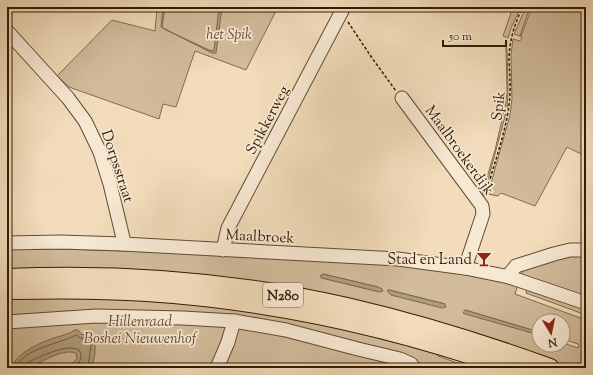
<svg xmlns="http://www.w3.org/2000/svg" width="593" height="375" font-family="'Sorts Mill Goudy',serif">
<rect width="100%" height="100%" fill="#f2dcbb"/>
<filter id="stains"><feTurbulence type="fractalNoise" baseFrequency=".005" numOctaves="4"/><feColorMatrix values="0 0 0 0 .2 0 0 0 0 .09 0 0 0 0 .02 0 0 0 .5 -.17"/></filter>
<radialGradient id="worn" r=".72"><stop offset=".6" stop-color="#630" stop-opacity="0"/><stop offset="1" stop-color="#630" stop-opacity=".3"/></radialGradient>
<g fill="#d1bb9b" stroke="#806c4e" fill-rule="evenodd">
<polygon points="157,7 278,7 246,70 195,51 176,107 163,104 159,119 69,87 57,76 112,20 155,31"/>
<polygon points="513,7 521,7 511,28 508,38 503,36"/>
<polygon points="526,7 530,7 520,36 521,36 532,7 586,7 586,153 581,154 567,147 535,206 501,193 498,196 488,194 510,115 512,99 511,55 513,39 520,41 522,37 514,34"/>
<polygon points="506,47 507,49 508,88 507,109 483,199 481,198 495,150 505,107 507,92"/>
<path d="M 7,249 L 63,249 L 212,254 L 405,264 L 448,271 L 518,285 L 515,294 L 586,320 L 586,347 L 585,346 L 583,349 L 586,351 L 586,368 L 569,368 L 441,325 L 7,273 ZM 323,274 L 378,287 L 368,289 L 322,278 L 321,278 ZM 388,290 L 389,290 L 445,304 L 391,295 ZM 465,310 L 539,332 L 539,321 L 563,321 L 563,339 L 578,344 L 579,347 L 578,348 L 563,343 L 563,345 L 539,345 L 539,335 Z"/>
<path d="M 586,255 L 586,298 L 523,275 L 521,270 C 542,263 564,256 586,255 Z"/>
<polygon points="527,287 586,306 586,315 526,293"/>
<polygon points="45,295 316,300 436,353 438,356 471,368 7,368 7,298"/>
</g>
<g fill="#b09b7b" stroke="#7d684a">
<polygon points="163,7 165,7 162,27 164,29 209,50 214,51 219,7 222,7 216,53 212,53 161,27"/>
<polygon points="323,274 378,287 382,289 383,291 379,292 322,278 320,276"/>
<polygon points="389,290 445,304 446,307 442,308 391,295 387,291"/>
<polygon points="465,310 539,332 539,335 465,314 463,313"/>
<path d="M 75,330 L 78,330 L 81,334 L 85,335 L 91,334 L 95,343 L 95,353 L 92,368 L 67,368 L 77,359 L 76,353 C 59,348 42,364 26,368 C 21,369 15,368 10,368 C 19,352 37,344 54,338 C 61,336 69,334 75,330 Z"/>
</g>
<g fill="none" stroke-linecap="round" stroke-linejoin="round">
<g stroke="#705c3e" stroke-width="1">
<path d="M 15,368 C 26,347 57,345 76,335 L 80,338 L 88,339 L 91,345 L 88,368"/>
<path d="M 25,368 L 25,365 L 28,362 C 41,357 66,343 79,350 C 84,359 79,363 73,368"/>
</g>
<defs>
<g id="minor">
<polyline points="7,31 68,98 85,121 100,152 110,184 123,238 123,244"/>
<polyline points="402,98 482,206 483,214 465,268"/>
<polyline points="7,243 60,242 123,244 398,259 465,268 509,277 586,303"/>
<polyline points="223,250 228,228 344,7"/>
<polyline points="509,277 511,272 516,266 554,254 570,250 586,250"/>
<polyline points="7,322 96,316 183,318 234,321 286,330 358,349 400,359 411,364 414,368"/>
<polyline points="217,368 228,342 234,321"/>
</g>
<g id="highway">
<path d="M 7,278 C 121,273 236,282 347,307 C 416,323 484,344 550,368"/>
<path d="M 14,290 C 58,289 103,289 147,292 C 271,300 393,327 510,368"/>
</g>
</defs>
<use href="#minor" stroke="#604c2f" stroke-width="15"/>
<use href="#highway" stroke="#301c00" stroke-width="20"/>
<g stroke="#301c00" stroke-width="1.5" stroke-dasharray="3 2" stroke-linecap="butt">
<polyline points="348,22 372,58 396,91"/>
<path d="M 486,193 C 494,164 505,135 509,105 C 511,91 510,77 509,62 C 509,42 514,24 523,7"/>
</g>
<use href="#minor" stroke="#f7e8d3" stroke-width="13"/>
<use href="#highway" stroke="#f2dcbb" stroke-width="18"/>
</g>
<defs>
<symbol id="bar-bare" viewBox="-9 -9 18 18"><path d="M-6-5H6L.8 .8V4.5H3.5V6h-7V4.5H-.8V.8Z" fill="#8f2418" stroke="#f7e8d3" stroke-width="2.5" paint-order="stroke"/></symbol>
</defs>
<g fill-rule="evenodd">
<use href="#bar-bare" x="473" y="248" width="22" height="22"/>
</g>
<g text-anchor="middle" stroke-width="3.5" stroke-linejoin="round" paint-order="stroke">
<rect fill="#f7e8d3" stroke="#6c593f" stroke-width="1" x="263" y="283" width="40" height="24" rx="3"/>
<g font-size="14" font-weight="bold" fill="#301c00">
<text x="283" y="300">N280</text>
</g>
<g font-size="15" font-style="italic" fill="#604c2e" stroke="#f7e8d3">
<text x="229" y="39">het Spik</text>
<text x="140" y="326">Hillenraad<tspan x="140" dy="17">Boshei Nieuwenhof</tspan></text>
</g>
<g font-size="15" fill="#301c00" stroke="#f7e8d3">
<text transform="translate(498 106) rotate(-83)" y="5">Spik</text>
<text transform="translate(267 120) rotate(-62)" y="5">Spikkerweg</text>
<text transform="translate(460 150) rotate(54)" y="5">Maalbroekerdijk</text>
<text transform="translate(118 166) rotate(72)" y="5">Dorpsstraat</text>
<text transform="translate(260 236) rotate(3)" y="5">Maalbroek</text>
</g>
<g font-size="15" fill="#301c00" stroke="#f7e8d3" text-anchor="end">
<text x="472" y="264">Stad en Land</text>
</g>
</g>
<rect width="593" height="375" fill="none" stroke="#f2dcbb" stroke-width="24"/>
<rect x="8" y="8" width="577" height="359" fill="none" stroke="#301c00" stroke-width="2"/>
<rect x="12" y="12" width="569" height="351" fill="none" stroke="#301c00"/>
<g transform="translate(551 333) rotate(170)"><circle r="19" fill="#f7e8d3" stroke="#a7967f"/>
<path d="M0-3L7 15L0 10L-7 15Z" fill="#8f2418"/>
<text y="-6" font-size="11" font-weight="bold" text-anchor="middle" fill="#301c00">N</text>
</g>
<path d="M443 40v6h63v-6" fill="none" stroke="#301c00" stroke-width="2"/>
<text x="449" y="40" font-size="12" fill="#301c00" stroke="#f7e8d3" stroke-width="3" paint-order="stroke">50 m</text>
<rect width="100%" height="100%" filter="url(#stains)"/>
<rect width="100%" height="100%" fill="url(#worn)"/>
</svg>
